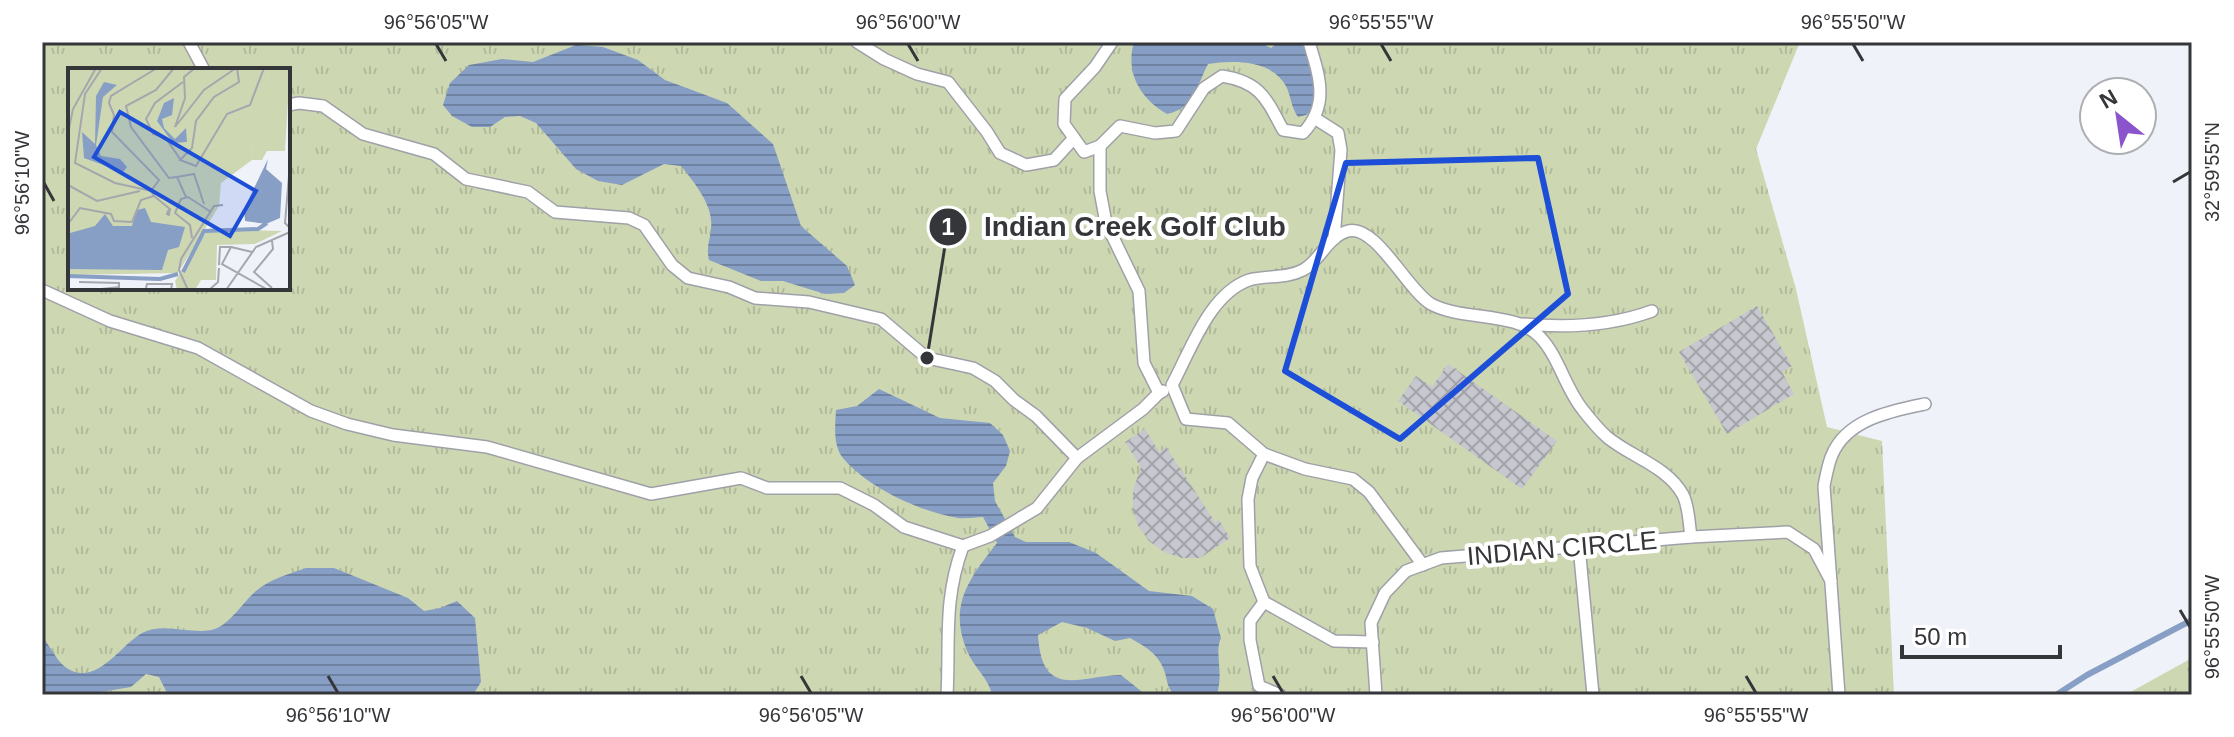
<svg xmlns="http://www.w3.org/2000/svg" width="2234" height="737" font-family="Helvetica,sans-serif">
<defs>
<pattern id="grass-tufts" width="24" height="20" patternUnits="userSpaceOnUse" patternTransform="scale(2)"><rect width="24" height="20" fill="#cdd8b2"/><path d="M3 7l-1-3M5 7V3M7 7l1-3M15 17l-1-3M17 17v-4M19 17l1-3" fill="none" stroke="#b1ba9a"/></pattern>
<pattern id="water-rules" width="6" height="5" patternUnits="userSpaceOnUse" patternTransform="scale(2)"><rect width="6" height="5" fill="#879ec5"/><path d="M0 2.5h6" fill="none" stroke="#6f82a1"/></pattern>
<pattern id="building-cross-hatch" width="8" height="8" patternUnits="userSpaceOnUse" patternTransform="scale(2)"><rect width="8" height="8" fill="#c6c7cf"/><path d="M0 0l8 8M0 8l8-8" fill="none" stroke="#a2a2a9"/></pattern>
</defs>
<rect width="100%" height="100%" fill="#f0f2fa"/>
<g fill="url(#grass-tufts)" fill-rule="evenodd">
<path d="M 42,42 L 1800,42 L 1756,149 L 1796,289 L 1827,427 L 1882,441 L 1894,695 L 42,695 ZM 70,70 L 288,70 L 288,288 L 70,288 Z"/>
<polygon points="2192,658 2192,695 2125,695"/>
</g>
<g fill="url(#water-rules)">
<path d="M 1134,42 L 1259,42 L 1271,48 L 1278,42 L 1313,42 L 1322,61 L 1312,110 L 1306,115 L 1298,117 C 1291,107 1291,96 1286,86 C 1272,60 1234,60 1208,64 C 1196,87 1195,108 1167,114 C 1140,99 1125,72 1134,42 Z"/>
<path d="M 576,45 L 603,47 L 638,60 L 665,80 L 727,103 L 773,144 L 801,226 L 847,266 L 855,285 L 844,293 L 825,294 L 783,281 L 761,281 L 709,260 C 706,247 710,241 711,228 C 714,206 694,182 681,166 L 664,164 L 622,185 L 598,181 L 576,169 L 536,123 L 520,116 L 505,117 L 490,127 L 472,127 L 452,116 L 443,105 L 450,83 L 469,65 L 502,59 L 533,62 Z"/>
<path d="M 879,389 L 940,418 L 990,423 L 1003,435 L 1010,451 L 1006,466 L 993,483 L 995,501 L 1015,537 L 1026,542 L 1069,542 L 1096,553 L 1149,591 L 1192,596 L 1213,609 L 1221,638 C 1214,652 1224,672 1217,694 L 1174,695 C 1166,686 1168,681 1164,670 C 1158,653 1144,646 1130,638 L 1115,641 L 1087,628 L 1062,622 L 1038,635 C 1042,700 1078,676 1121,675 L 1146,695 L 992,695 C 989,680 977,670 970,657 C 946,608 968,580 997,543 L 983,517 C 975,517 966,519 958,518 C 921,512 868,488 843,458 C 833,446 835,426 836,410 L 857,406 Z"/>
<path d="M 306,568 L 334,568 L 408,598 L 424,611 L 440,608 L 457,601 L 475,618 L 481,682 L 473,695 L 168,695 L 159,677 L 146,674 L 131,687 L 95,693 L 42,695 L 42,636 C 49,645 56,659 64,666 C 95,690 119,646 142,633 C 164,621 193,636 215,629 C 231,623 243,602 256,591 C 270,579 289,574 306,568 Z"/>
</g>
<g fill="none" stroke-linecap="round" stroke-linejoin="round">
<polyline stroke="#879ec5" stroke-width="6" points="2056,695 2087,675 2192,620"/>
</g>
<g fill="url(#building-cross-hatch)">
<polygon points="1757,306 1792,366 1782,372 1794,394 1727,434 1679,352"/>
<polygon points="1448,364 1557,441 1522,489 1398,401 1416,376 1432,387"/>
<polygon points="1145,429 1159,452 1166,447 1215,522 1219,520 1230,538 1200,558 1182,558 1164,552 1149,541 1138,526 1133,509 1133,490 1141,467 1125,442"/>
</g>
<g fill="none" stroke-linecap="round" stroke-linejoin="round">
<defs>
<g id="lane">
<polyline points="189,42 204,70"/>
<polyline points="857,42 884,59 917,74 948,82 987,132 1000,153 1026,165 1054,160 1074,138"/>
<path d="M 1112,42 L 1095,67 L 1065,99 L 1064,124 L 1084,152 L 1100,146 L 1120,126 L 1155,133 L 1176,131 L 1204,88 L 1222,76 C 1260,82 1266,98 1283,130 L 1303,133 C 1330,104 1319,76 1309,42"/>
<polyline points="288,105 299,103 323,106 363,134 434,154 466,179 528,192 555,212 629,218 644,225 672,265 688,278 729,287 755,298 809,302 881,319 927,358 973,368 995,381 1014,400 1036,416 1077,458 1143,409 1159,393"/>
<polyline points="1316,119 1338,133 1341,150 1334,239"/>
<polyline points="1100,146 1100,191 1106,223 1139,291 1144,363 1159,393 1163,391"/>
<path d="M 42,290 L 110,321 L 198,348 L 311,411 L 347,424 L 393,435 L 487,447 L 651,494 L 741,478 L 767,488 L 840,488 L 874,505 L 904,527 L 963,546 C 943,601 950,640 947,695"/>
<path d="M 1523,324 C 1566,328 1611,326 1652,311"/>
<polyline points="1264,454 1252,478 1248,499 1250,566 1264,602 1334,641 1373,642"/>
<polyline points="963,546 990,536 1037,508 1077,458"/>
<polyline points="1579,546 1593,695"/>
<path d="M 1423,565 L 1369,492 L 1353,479 L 1305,469 L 1264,454 L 1228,423 L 1186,419 L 1172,385 C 1190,352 1209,294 1249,280 C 1266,275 1286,279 1303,270 C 1320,261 1328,236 1348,231 C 1376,224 1407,290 1431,304 C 1462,321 1516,311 1540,337 C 1559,357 1565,388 1583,410 C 1590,419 1598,429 1607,437 C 1631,457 1667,466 1683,495 C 1689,507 1689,524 1691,537"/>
<polyline points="1264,602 1250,621 1250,640 1259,686 1280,695"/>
<polyline points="1376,695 1371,623 1385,593 1406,571 1441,558 1691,537 1788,532 1814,549 1831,581"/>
<path d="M 1839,695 L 1824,486 C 1826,476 1828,464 1832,455 C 1847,419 1891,411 1925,404"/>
</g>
</defs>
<use href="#lane" stroke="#9fa0a8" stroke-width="14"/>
<use href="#lane" stroke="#fff" stroke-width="11"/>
</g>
<path fill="none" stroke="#1d4ed8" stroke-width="6" stroke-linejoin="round" d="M 1538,158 L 1568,294 L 1400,439 L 1285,371 L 1346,163 Z"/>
<path fill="none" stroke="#353639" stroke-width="3" d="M 436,44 L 446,61M 908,44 L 918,61M 1381,44 L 1391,61M 1853,44 L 1863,61M 2173,182 L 2190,172M 44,183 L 54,201M 2180,610 L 2190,627M 328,676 L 338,693M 801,676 L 811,693M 1273,676 L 1283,693M 1746,676 L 1756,693"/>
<g text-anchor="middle" stroke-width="8" stroke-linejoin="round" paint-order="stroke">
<g font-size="26" fill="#353639" stroke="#fff">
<text transform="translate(1562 548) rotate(-5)" y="9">INDIAN CIRCLE</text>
</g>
</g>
<g transform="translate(68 68)">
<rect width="222" height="222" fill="#f0f2fa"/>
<path d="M 0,0 L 204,0 L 186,46 L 184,92 L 153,115 L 151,138 L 110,205 L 0,207 ZM 139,163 L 149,161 L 214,163 L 187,176 L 149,177 L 148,212 L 133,212 L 127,222 L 109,222 L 107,213 Z" fill="#cdd8b2"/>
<path d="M 204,0 L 222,0 L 217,83 L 199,83 L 194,92 L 184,92 L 185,46 Z" fill="#cdd8b2"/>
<path d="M 36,14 L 49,17 L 35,29 L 28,77 L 33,88 L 52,91 L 59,99 L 55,104 L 16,90 L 14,64 L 27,76 L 28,28 ZM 106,30 L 104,47 L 94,51 L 96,60 L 107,71 L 118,60 L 119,74 L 105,75 L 89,53 L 96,35 ZM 200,91 L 198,101 L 214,115 L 212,150 L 198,156 L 177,153 L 176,141 ZM 77,140 L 83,154 L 117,159 L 111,179 L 100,182 L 94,202 L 0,201 L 2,165 L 27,158 L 37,146 L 45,158 L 64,158 L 69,142 Z" fill="#879ec5"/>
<path fill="none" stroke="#879ec5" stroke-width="4" d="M 115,204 L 136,163 L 190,161 L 199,155M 0,208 L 92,211 L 110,206"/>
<path fill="none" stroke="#a5a7ad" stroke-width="2" d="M 34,0 L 17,26 L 7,95 L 47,115 L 83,123 L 91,112 L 44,64 L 46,47 L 41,35 L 43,28 L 89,0M 106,0 L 88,22 L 58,38 L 63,59 L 101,110 L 108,109M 127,0 L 116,9 L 117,30 L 107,59 L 136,22 L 168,0M 169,0 L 171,14 L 146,29 L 128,53 L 124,80 L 112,92 L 128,98 L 159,46 L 182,37 L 196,0M 222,30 L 222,73M 0,65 L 5,41 L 28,0M 112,91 L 97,69 L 85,66 L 78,51 L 87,35 L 115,14M 222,96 L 217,155 L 222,160M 0,117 L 29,133 L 72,123M 86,128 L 102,141 L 100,143 L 99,146 L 101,147 L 102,141M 118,129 L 109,109 L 126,106 L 136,136M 0,156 L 12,140 L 43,146 L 46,153 L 64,154 L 73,132 L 86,128 L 83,123M 124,170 L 122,157 L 107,145 L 113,131 L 120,129 L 143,144M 184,184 L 163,179 L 154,196 L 200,222M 151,197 L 152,179 L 163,179M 11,214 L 51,215 L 51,222M 78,220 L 79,216 L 104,216 L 103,222M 204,220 L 186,204 L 205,181 L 204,173M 24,222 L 52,219M 75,222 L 103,222M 120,222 L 111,202 L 113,191 L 146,138 L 155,137M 141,222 L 150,214 L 151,200M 158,222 L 188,179 L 222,164"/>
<path fill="#1d4ed8" fill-opacity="0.15" stroke="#1d4ed8" stroke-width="4" d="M 52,44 L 188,123 L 162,168 L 26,89 Z"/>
<rect width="222" height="222" fill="none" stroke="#353639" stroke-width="4"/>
</g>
<path fill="none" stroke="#353639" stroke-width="3" d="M927 358L948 227"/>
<g fill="#353639" stroke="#fff" stroke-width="3">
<circle cx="927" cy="358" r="8"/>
<circle cx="948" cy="227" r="20"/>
</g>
<g font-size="24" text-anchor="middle" font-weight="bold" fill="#fff">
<text x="948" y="235">1</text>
</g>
<g font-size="28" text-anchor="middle" font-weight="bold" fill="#353639" stroke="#fff" stroke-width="8" stroke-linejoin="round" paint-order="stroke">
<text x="1135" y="236">Indian Creek Golf Club</text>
</g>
<rect width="2234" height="737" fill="none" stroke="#ffffff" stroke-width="88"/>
<g transform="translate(2118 116) rotate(330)"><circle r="38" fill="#ffffff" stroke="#aeafb0" stroke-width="2"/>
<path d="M0-6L14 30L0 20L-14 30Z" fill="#8c54cc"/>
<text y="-12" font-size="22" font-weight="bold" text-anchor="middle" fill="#353639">N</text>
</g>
<path d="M1902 645v12h158v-12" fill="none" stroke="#353639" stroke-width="4"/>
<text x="1914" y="645" font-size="24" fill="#353639" stroke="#ffffff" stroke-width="6" paint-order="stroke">50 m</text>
<rect x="44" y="44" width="2146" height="649" fill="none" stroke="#353639" stroke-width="3"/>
<g font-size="20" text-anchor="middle" fill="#353639">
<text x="436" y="29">96°56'05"W</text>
<text x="908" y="29">96°56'00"W</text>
<text x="1381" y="29">96°55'55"W</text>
<text x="1853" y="29">96°55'50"W</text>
<text transform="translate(2212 172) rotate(-90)" y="7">32°59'55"N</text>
<text transform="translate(22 183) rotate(-90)" y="7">96°56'10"W</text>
<text transform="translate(2212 627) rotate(-90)" y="7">96°55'50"W</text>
<text x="338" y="722">96°56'10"W</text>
<text x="811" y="722">96°56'05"W</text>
<text x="1283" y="722">96°56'00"W</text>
<text x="1756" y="722">96°55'55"W</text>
</g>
</svg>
